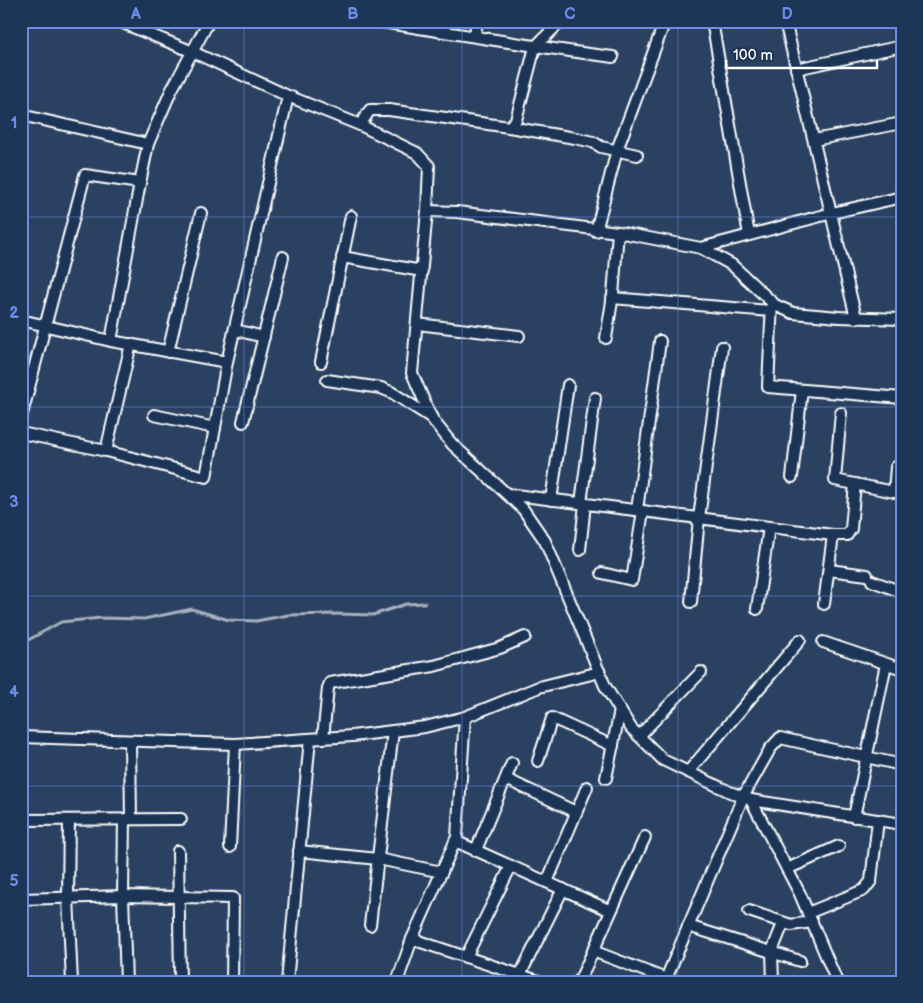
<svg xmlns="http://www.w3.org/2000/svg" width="923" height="1003" font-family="'Balsamiq Sans',sans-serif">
<rect width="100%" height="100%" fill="#2a4161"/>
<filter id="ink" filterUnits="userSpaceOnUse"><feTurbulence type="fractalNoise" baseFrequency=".02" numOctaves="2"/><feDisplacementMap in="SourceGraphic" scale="10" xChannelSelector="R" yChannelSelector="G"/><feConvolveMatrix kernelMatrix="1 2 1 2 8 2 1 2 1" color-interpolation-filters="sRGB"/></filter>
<g filter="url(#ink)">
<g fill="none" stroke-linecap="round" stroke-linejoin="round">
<polyline stroke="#a7b1be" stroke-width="3" points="21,644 61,622 101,618 144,619 192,609 229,620 256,621 288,615 337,614 373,615 406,604 425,603"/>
<defs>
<g id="minor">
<polyline points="118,21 193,52 288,96 360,125 417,153 429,166 427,211 412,373 432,419 452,444 523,509 545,541 605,686 631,728 663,760 730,792 751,800 902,824"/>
<path d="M 374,21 C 454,33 533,47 613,57"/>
<polyline points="712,21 749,235"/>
<polyline points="785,21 856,318"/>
<polyline points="475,35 477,21"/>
<polyline points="796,69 902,46"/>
<polyline points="21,115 148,144 140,183"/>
<polyline points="360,125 370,110 389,110 509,127 516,120 535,47 561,21"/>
<polyline points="509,127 575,138 593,142 601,147 637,155"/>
<polyline points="814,140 902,123"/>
<polyline points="148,144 171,91 209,21"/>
<polyline points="427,211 457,212 618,232 701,248 732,265 775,305 793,313 839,317 902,319"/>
<polyline points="596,231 617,150 665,21"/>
<polyline points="701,248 832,213 902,197"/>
<polyline points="342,257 422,271"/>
<polyline points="612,298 771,311"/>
<polyline points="772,302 768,387 902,398"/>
<polyline points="21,320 111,341 227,362"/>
<polyline points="417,324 519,336"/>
<polyline points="235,330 264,337"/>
<polyline points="606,338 613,295 618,232"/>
<polyline points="168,352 201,213"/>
<polyline points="321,362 351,216"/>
<polyline points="327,380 381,388 391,392 432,418"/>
<polyline points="841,413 835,480 894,492 896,467 902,468"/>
<polyline points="154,415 215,428"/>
<polyline points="21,418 85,175 140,183 111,341"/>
<polyline points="243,422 283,257"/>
<polyline points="21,433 106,451 206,477 227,362 288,96"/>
<polyline points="106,451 131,344"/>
<polyline points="792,477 802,390"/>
<polyline points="507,494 833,535 847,535 851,529 855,484"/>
<polyline points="551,500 568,385"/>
<polyline points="581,503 595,398"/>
<polyline points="637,510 660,341"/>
<polyline points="580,550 585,504"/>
<polyline points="829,570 867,575"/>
<polyline points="602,573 632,580 643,511"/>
<polyline points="872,581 902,592"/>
<polyline points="691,602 699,518 722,347"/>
<polyline points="824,604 833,535"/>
<polyline points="757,609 769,527"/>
<polyline points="823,642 902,669"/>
<polyline points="639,736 701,672"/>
<polyline points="21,737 235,744 352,736 425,727 465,717 539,687 600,672"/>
<polyline points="323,738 328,688 330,683 434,666 500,648 525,637"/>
<polyline points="130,741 131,819"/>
<polyline points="538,761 552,718 613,746"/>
<polyline points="688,772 800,640"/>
<polyline points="606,778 620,710"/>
<polyline points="506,779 576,812"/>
<polyline points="751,800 800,894 837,982"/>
<polyline points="854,817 886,664"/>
<polyline points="21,820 181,819"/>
<polyline points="69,820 68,898 72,982"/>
<polyline points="124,820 123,896 126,982"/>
<polyline points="455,841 611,911"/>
<polyline points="230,847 235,744"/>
<polyline points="476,850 512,763"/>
<polyline points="178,851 180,982"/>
<polyline points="299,851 378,859 442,872"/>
<polyline points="787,869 839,846"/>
<polyline points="547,882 587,787"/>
<polyline points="21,899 123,896 233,898 232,982"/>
<polyline points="749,911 791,925 812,922"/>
<polyline points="808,913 864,890 871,881 878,820"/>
<polyline points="370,925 393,731"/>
<polyline points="688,926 800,961"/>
<polyline points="412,939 541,982"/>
<polyline points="593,951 671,981"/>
<polyline points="466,957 511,866"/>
<polyline points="520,975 563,889"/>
<polyline points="666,979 743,797 770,749 780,738 902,765"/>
<polyline points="287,982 310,739"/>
<polyline points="397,982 412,939 457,837 465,717"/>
<polyline points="579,982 645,837"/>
<polyline points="773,982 772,951 783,924"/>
</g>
</defs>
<use href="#minor" stroke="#fff" stroke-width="14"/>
<use href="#minor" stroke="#1d3557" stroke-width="10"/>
</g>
</g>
<path fill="none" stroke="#6c8ce6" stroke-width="1" stroke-opacity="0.55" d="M 244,21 L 244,982M 462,21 L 462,982M 678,21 L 678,982M 21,217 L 902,217M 21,407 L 902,407M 21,596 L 902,596M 21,786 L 902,786"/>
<rect width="923" height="1003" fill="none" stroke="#1d3557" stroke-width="55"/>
<path d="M726 60v8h151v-8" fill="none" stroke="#ffffff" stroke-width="2.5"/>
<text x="733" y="60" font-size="15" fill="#ffffff" stroke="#1d3557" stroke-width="4" paint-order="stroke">100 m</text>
<rect x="28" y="28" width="868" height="948" fill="none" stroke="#6c8ce6" stroke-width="2"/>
<g font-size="16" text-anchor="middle" font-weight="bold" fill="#6c8ce6">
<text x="136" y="19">A</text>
<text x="353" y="19">B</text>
<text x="570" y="19">C</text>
<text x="787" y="19">D</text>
<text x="14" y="128">1</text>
<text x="14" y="318">2</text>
<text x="14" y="507">3</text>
<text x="14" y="697">4</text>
<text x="14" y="886">5</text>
</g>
</svg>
